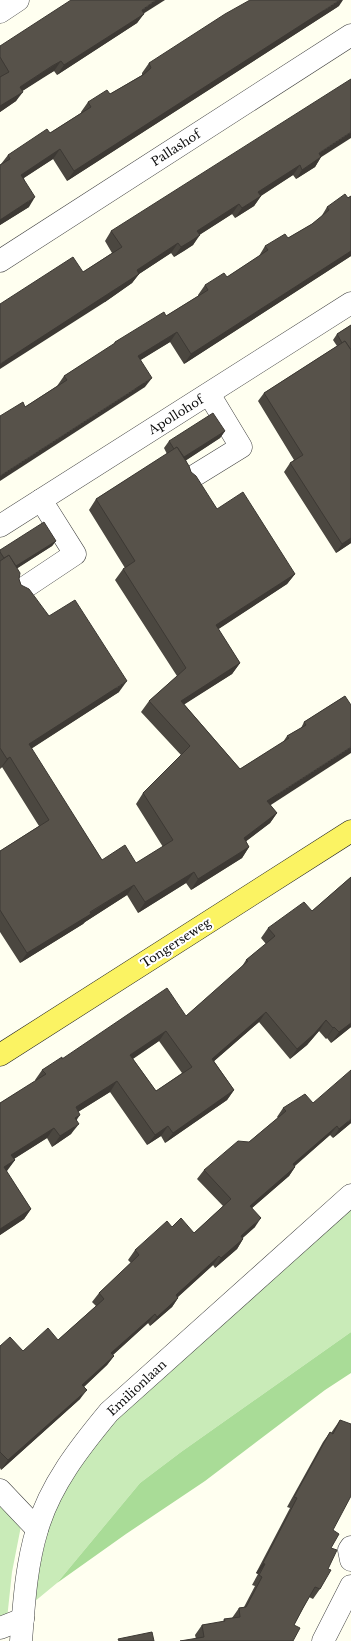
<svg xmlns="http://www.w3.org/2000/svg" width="351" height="1641" font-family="'Libre Baskerville',serif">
<rect width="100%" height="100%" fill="#fffff0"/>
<g fill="#c9ebb8">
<polygon points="351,1205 351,1332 181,1452 140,1483 57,1583 34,1602 37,1576 50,1523 62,1494 96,1442 123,1411"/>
<polygon points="0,1501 21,1526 12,1572 7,1619 0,1623"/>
</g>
<polygon fill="#a9dc97" points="351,1332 351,1373 325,1390 205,1481 126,1534 57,1583 140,1483 181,1452"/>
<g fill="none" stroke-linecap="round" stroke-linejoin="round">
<defs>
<g id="minor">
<polyline points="0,12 18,0"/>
<polyline points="0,261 351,35"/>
<polyline points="194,476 241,447 209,394"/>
<polyline points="0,526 351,303"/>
<polyline points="24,588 75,554 41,500"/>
<polyline points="0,1490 37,1529"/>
<polyline points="351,1547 349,1550 351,1560"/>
<polyline points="0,1628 23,1619"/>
<path d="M 21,1641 C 24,1604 26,1566 37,1530 C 50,1485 80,1447 109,1412 L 351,1195"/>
<polyline points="323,1641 351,1586"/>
</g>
<polyline id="major" points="0,1055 351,831"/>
</defs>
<use href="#minor" stroke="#414141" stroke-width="23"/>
<use href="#major" stroke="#1f1f1f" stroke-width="23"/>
<use href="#minor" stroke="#fff" stroke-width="22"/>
<use href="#major" stroke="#fbf363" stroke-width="22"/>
</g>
<g fill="#4b4740" fill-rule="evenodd">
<polygon points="339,6 67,181 53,159 24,178 29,207 0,225 0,165 1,164 8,155 50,133 81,113 81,112 88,102 110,94 142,75 142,73 149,63"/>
<polygon points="144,13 137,23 57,75 54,71 45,76 22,91 16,101 0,112 0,46"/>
<polygon points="321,157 315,167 296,179 293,175 261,196 254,206 235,218 232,214 199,235 193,245 184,251 174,257 171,253 139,274 132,283 105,302 83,272 112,253 105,241 111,231"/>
<polygon points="351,196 351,256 184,364 170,342 140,360 145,387 25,407 57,386 64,376 113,345 115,342 166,316 198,296 198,295 205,285 227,277 259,256 265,246 288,238 312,224 321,217 327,207"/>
<polygon points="351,325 351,543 336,553 284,472 290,463 294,460 258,401 264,393 337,346 333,340 337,334"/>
<polygon points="225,431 220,438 186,460 191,472 217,509 295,574 287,584 218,629 240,663 232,674 184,704 240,769 283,742 287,736 301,728 304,722 345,696 270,805 277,813 270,823 246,841 249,847 242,858 191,890 186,883 138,913 127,895 85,922 83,924 20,963 0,932 0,851 39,826 2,767 0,769 0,550 56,541 52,546 17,568 19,579 21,585 49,616 119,692 31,749 102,860 136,863 163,847 136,804 143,793 181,755 141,712 149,701 177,676 115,580 123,569 125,568 89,510 96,499 167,454 164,448 169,441"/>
<path d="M 351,877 L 351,1027 L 331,1043 L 327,1038 L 326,1039 L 319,1031 L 307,1045 L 290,1059 L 259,1022 L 214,1061 L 234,1090 L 227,1100 L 165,1143 L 161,1136 L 147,1145 L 110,1092 L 78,1112 L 77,1120 L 71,1134 L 52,1147 L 47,1138 L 14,1159 L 15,1160 L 6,1171 L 31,1209 L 24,1219 L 0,1235 L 0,1103 L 36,1081 L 35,1080 L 42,1070 L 62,1059 L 186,1016 L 241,968 L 246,960 L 266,944 L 261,938 L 268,928 L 312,911 ZM 159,1041 L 182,1073 L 156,1091 L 133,1059 Z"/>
<polygon points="313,1103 351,1123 333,1138 330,1135 295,1166 295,1167 289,1176 252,1208 255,1227 242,1238 243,1239 237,1249 215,1268 213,1265 178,1297 178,1298 172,1307 150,1326 148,1323 113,1355 114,1356 107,1365 84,1387 80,1399 1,1470 0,1468 0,1346 23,1351 58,1340 96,1306 92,1302 99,1293 131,1263 128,1260 135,1250 172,1227 194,1233 223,1206 197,1179 204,1170 249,1142 278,1118 277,1117 283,1108"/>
<polygon points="340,1420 331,1548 328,1569 320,1589 313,1599 309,1597 294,1625 196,1639 195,1635 202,1625 223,1622 224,1619 232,1618 239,1608 244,1607 255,1586 252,1585 258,1574 256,1573 290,1508 287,1507 323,1442 330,1432 331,1433"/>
</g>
<g fill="#3d3934">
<polygon points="156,0 165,0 135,19 142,10"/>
<polygon points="340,0 343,0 339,6 67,181 74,171"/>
<polygon points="144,14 137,23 57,75 64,65"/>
<polygon points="61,61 54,71 13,97 20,87"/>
<polygon points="23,92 16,101 0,112 0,106"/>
<polygon points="351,132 351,138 312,163 319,153"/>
<polygon points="60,149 53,159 14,184 21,175"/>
<polygon points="321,157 315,167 296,179 302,170"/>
<polygon points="300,165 293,175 251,202 258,192"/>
<polygon points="261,196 254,206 235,218 242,208"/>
<polygon points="35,197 29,207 0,225 0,220"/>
<polygon points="239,204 232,214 190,241 197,231"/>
<polygon points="200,235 193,245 174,257 181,247"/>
<polygon points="178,243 171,253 139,274 132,283 105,302 0,369 0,364 137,270"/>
<polygon points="351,251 351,256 184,364 191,354"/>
<polygon points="177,332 170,342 131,366 138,356"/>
<polygon points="152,378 145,387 0,481 0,476"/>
<polygon points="225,431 220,438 176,467 181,459"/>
<polygon points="351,538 351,543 336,553 342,544"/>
<polygon points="56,541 52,546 7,575 11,569"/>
<polygon points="295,574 287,584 208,636 216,625"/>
<polygon points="240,663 232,674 174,711 181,701"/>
<polygon points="127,681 119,692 21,755 29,744"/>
<polygon points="351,747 351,753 260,812 267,801"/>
<polygon points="10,757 2,767 0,769 7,759"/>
<polygon points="277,813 270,823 236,849 244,838"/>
<polygon points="249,847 242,858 191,890 198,879"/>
<polygon points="194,872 186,883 138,913 145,902"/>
<polygon points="134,885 127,895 85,922 83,924 20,963 27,953"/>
<polygon points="266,1012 259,1022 205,1069 212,1059"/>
<polygon points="326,1020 319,1031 307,1045 290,1059 297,1049"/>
<polygon points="351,1023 351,1027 331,1043 339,1032"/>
<polygon points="334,1027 327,1038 326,1039 333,1028"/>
<polygon points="166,1031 159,1041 123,1065 130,1055"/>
<polygon points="117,1081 110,1092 68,1118 76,1107"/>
<polygon points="234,1090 227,1100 165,1143 173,1133"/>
<polygon points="80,1115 73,1125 75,1118"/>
<polygon points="351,1119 351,1123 333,1138 339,1129"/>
<polygon points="79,1124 71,1134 52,1147 60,1136"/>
<polygon points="168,1126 161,1136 147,1145 155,1135"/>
<polygon points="337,1126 330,1135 286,1173 293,1164"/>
<polygon points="54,1128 47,1138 4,1165 11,1155"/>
<polygon points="15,1160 7,1171 0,1176 4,1167"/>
<polygon points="295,1167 289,1176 244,1215 250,1206"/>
<polygon points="31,1209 24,1219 0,1235 0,1229"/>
<polygon points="261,1218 255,1227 234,1246 241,1236"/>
<polygon points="243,1239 237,1249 215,1268 221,1258"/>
<polygon points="219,1256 213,1265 170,1304 176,1295"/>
<polygon points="178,1298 172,1307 150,1326 157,1317"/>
<polygon points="155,1314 148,1323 105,1362 111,1353"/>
<polygon points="114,1356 107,1365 76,1394 82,1385"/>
<polygon points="87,1390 80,1399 1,1470 8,1460"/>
<polygon points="263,1563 265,1564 258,1574 256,1573"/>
</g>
<g fill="#57524a" stroke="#3d3934" fill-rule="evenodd">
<polygon points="71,0 156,0 142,10 144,14 64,65 61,61 52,66 20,87 23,92 0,106 0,77 9,72 0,57 0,46"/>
<polygon points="250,0 340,0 74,171 60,149 21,175 35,197 0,220 0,165 10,159 8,155 47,129 50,133 91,107 88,102 107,90 110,94 143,75 151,68 149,63 225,14"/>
<polygon points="351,79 351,132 319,153 321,157 302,170 300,165 258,192 261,196 242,208 239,204 197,231 200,235 191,241 181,247 178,243 137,270 139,274 111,292 0,364 0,304 73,257 83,272 122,247 111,231"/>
<polygon points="345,194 348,198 351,196 351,251 191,354 177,332 138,356 152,378 0,476 0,416 23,402 25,407 67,380 64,376 115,343 115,342 164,312 166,316 208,290 205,285 224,273 227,277 268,250 265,246 285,234 288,238 312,224 329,210 327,207"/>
<polygon points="351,325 351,350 345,341 342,343 337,334"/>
<polygon points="345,341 351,350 351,538 342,544 290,463 303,455 264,393"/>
<polygon points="213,413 225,431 184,457 177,447 174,449 169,441"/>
<polygon points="177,447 189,466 191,472 196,476 217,509 243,492 295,574 216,625 240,663 181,701 240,769 289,738 287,736 306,725 304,722 345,696 351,705 351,747 267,801 277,813 244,838 249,847 198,879 194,872 145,902 134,885 90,912 91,914 27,953 0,910 0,851 49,820 10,757 7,759 0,748 0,561 9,555 20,573 19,579 21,585 29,589 49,616 75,600 127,681 29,744 102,860 125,845 136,863 173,840 143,793 190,746 149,701 186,668 123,569 135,561 96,499"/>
<polygon points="44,522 56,541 16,566 9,555 4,558 0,552 0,550"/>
<path d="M 351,877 L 351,1023 L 339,1032 L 334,1027 L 333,1028 L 326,1020 L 314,1034 L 297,1049 L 266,1012 L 212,1059 L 234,1090 L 173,1133 L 168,1126 L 155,1135 L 117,1081 L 76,1107 L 80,1115 L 75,1118 L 79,1124 L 60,1136 L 54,1128 L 11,1155 L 15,1160 L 4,1167 L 31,1209 L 0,1229 L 0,1103 L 46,1074 L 42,1070 L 62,1057 L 62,1059 L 167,988 L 186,1016 L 248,961 L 246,960 L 275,936 L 268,928 L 304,902 L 312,911 ZM 166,1031 L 192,1067 L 156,1091 L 130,1055 Z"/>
<polygon points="351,1070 351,1119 339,1129 337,1126 293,1164 295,1167 250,1206 261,1218 241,1236 243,1239 221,1258 219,1256 176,1295 178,1298 157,1317 155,1314 111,1353 114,1356 82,1385 87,1390 8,1460 0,1452 0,1346 10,1337 23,1351 48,1328 58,1340 104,1299 99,1293 139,1255 135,1250 167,1221 172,1227 181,1218 194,1233 231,1199 204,1170 238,1141 249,1142 286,1111 283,1108 305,1094 313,1103"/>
<polygon points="340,1420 351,1424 351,1496 333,1530 339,1534 331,1548 337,1550 328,1569 331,1570 320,1589 315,1587 303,1608 294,1625 300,1628 293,1641 180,1641 204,1637 202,1625 225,1621 224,1619 240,1617 239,1608 246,1607 262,1577 259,1575 265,1564 263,1563 297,1498 294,1497 330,1432 333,1434"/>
<polygon points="152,1632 154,1641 119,1641 118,1639"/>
</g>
<g text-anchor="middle" stroke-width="4" stroke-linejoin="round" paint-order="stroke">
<g font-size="12" fill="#0e0e0e" stroke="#fff">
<text transform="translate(176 148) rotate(-33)" y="4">Pallashof</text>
<text transform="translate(176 415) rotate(-32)" y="4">Apollohof</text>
<text transform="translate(176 943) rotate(-33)" y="4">Tongerseweg</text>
<text transform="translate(137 1388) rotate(-43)" y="4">Emilionlaan</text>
</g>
</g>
</svg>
